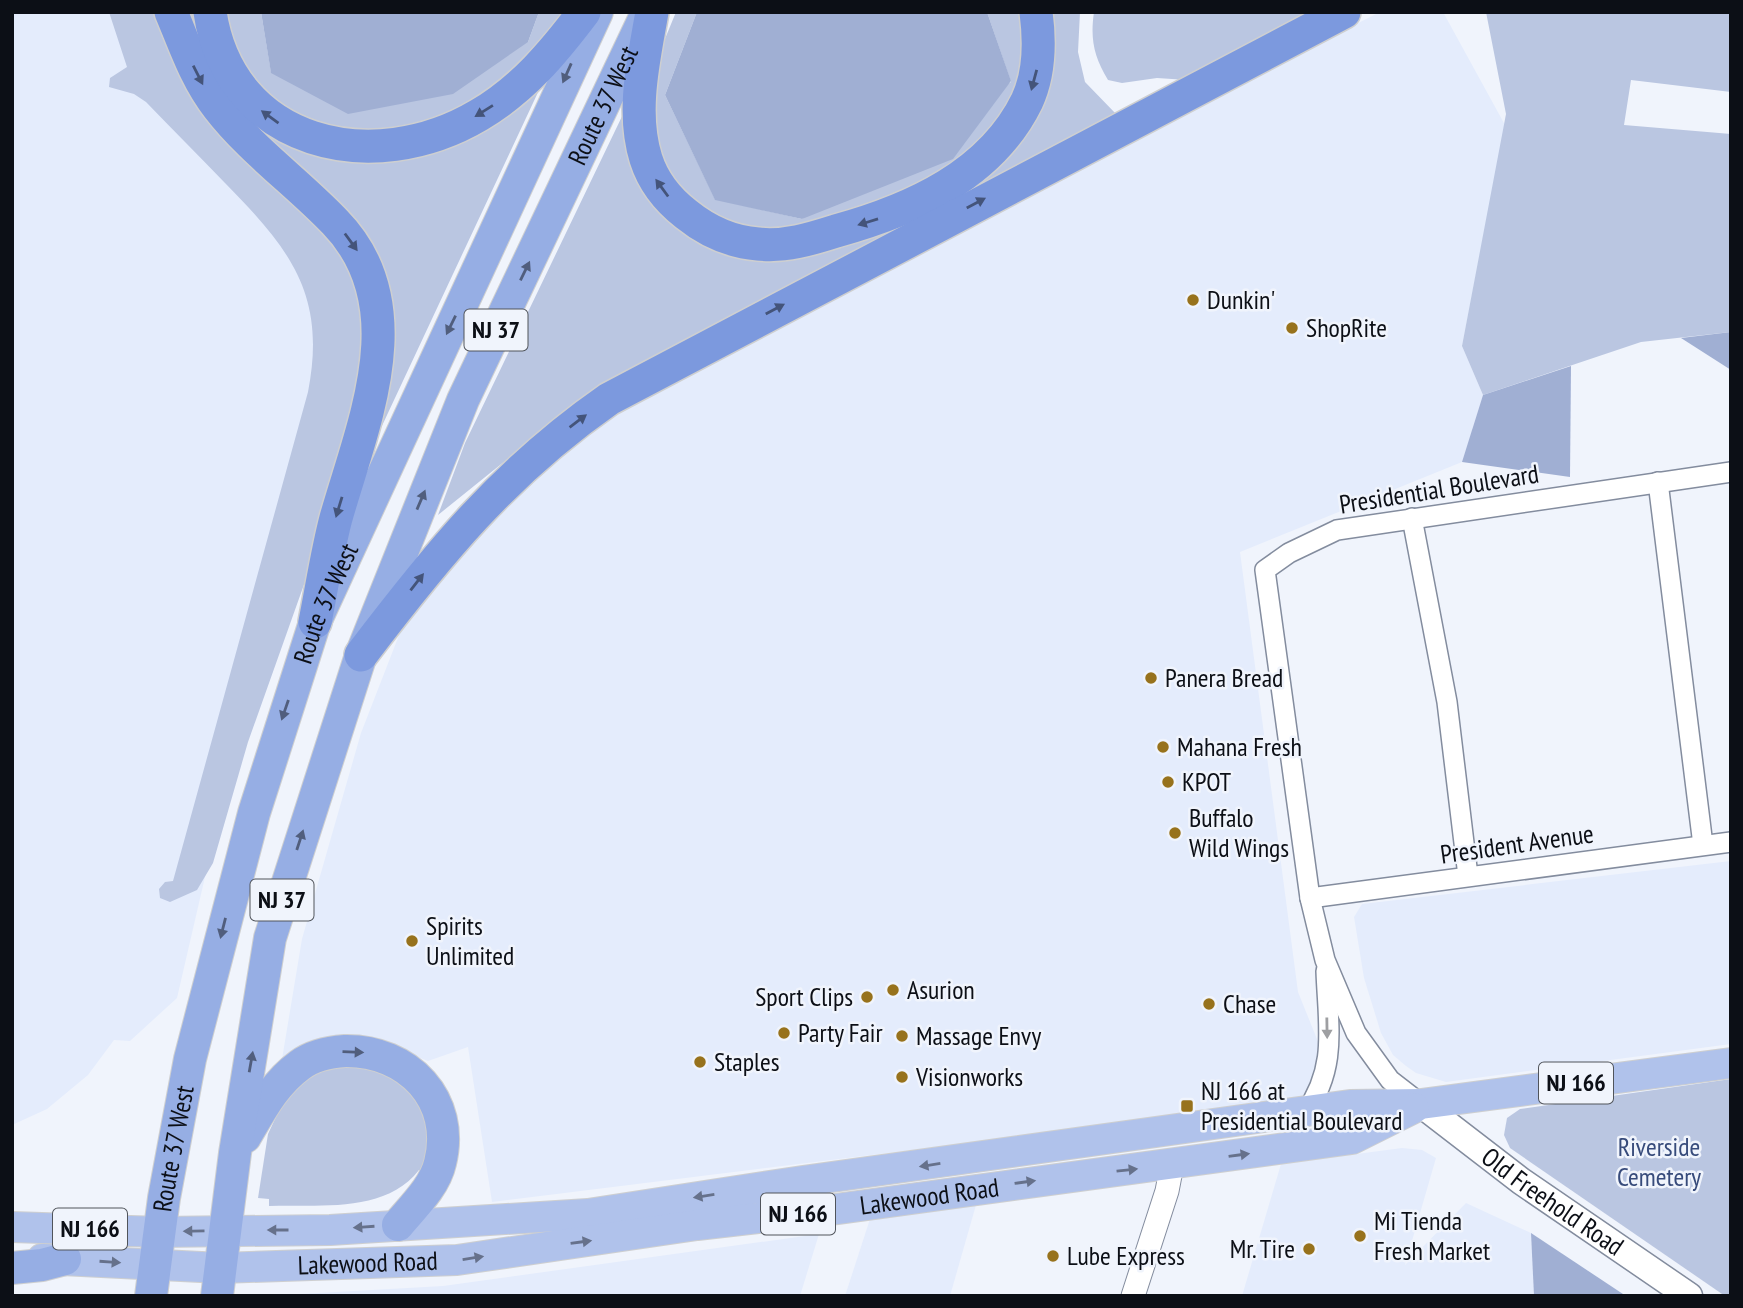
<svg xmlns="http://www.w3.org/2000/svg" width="1743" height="1308" font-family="'PT Sans Narrow',sans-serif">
<rect width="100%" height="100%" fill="#f0f4fc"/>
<g fill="#e4ecfc">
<polygon points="12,12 126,12 341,289 177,998 130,1041 114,1040 88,1075 47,1109 12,1125"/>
<polygon points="1380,12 1443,12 1505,125 1462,346 1483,395 1462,462 1240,552 1298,992 1323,1054 1313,1086 1303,1096 1288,1102 1114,1125 492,1202 468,1047 428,1061 364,1036 319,1043 282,1059 302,939 361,733 401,630 453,548 593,423 911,250"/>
<polygon points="1731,861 1731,1044 1446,1082 1416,1073 1406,1066 1393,1055 1381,1033 1364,978 1354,917 1362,904"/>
<polygon points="1402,1148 1422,1150 1436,1158 1405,1265 1466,1203 1531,1233 1534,1296 1242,1296 1281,1164"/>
<polygon points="976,1205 950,1296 845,1296 870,1219"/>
<polygon points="819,1234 800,1296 265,1296 443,1286"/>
</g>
<g fill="#bac6e1">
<path d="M 109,12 L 162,12 L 336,238 L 356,269 L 366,368 L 312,562 L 248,742 L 213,863 L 197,890 L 170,902 L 160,898 L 159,889 L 165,882 L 173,881 L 308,392 C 327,295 290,249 225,183 C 199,156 172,129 146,102 L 134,94 L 109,87 L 110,78 L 127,67 Z"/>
<polygon points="185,12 199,12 205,43 337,154 540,88 373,445 389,324 234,108"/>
<polygon points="221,12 261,12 271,72 528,42 539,12 570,12 535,57 459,113 373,133 295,120 238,66"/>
<polygon points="676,12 697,12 665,95 715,199 802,219 1011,82 987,12 1025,12 1021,82 985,139 934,178 849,216 772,231 725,222 682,194 658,156 653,68"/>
<polygon points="1050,12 1080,12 1078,52 1085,82 1117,115 571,408 438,515 465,443 627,106 630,138 736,252 997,162"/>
<path d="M 1094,12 L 1317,12 L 1187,80 L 1157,78 L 1122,83 L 1108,80 C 1094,57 1090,39 1094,12 Z"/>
<polygon points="1486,12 1731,12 1731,92 1631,80 1624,125 1731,134 1731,332 1641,342 1483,395 1462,346 1506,114"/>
<path d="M 337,1061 L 399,1075 L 431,1120 L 424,1173 L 419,1170 C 385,1214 319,1204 269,1206 L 269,1199 L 258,1198 L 268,1134 L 289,1089 Z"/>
<polygon points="1731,1079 1731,1296 1725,1296 1510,1148 1504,1135 1507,1118 1520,1109"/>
</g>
<g fill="#a0afd3">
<polygon points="261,12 539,12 528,42 453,94 348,114 271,73"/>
<polygon points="697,12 987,12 1011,81 953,159 802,219 715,200 665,95"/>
<polygon points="1731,332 1731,370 1681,338"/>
<polygon points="1571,366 1570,477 1462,462 1483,395"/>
<polygon points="1531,1233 1626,1296 1534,1296"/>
</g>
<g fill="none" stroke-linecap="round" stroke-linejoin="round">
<defs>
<g id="minor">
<polyline points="1658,482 1703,845"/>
<polyline points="1412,518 1447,702 1468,876"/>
<polyline points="1310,898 1731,842"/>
<polyline points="1421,1104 1390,1080 1356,1033 1325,960 1310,898 1265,570 1289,553 1337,530 1731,472"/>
<path d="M 1305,1113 C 1338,1067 1328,1026 1326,971"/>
</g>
<polyline id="tertiary" points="1133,1296 1167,1191 1172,1165"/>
<g id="secondary">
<path id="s1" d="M 1421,1104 L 1521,1181 L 1689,1296"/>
</g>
<g id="primary">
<polyline points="12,1227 160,1232 330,1230 588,1214 803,1181 1350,1105 1421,1104 1731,1063"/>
<path id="s2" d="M 42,1259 L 221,1268 L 457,1260 L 697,1225 L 837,1209 L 1352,1139 L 1414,1108"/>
</g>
<g id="trunk">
<path d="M 245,1137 C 261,1110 274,1084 300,1065 C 312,1056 331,1052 345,1051 C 408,1050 456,1100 440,1163 C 435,1186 413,1207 398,1225"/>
<polyline points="12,1268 42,1265 65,1259"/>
<path id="s3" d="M 151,1296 L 164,1198 L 190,1059 L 254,813 L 315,622 L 597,12"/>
<path id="s4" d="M 217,1296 L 235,1153 L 270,938 L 361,655 L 463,400 L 645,17"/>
</g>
<g id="motorway">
<path d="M 171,12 C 185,45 196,79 218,107 C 251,150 298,183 335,222 C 416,305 363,423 336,518 C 327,552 322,587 315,622"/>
<path d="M 210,12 C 230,146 373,178 479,115 C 523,89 553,53 584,12"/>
<path d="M 652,12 C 644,59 631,112 646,159 C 653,181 668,200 686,214 C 707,231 732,242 758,244 C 785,247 811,239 836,231 C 912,210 991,175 1027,101 C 1040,73 1040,42 1036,12"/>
<path d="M 361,655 C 437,555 504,472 609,399 L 1344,12"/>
</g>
</defs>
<use href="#minor" stroke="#838c9e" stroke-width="22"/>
<use href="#tertiary" stroke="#838c9e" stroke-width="25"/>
<use href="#secondary" stroke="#838c9e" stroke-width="29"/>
<use href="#primary" stroke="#cecfd0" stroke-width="32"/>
<use href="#trunk" stroke="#cecfd0" stroke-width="34"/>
<use href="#motorway" stroke="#cecfd0" stroke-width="36"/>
<use href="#minor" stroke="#fff" stroke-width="19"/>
<use href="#tertiary" stroke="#fff" stroke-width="23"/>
<use href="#secondary" stroke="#fff" stroke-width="26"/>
<use href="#primary" stroke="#b0c2eb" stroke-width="30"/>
<use href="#trunk" stroke="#96aee4" stroke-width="32"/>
<use href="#motorway" stroke="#7c99de" stroke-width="33"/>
</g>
<defs><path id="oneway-solid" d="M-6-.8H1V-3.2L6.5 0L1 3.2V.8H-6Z" transform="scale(1.75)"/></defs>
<g fill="#515e7d">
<use href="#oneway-solid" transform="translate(567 73) rotate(114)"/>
<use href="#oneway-solid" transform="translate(525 271) rotate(-64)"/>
<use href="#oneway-solid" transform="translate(451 325) rotate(116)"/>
<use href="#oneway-solid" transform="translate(421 500) rotate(-67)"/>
<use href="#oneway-solid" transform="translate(285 710) rotate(109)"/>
<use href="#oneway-solid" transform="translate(300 840) rotate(-72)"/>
<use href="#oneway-solid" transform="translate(223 928) rotate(104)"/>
<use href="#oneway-solid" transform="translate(353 1052) rotate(2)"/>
<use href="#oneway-solid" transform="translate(251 1062) rotate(-80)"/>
</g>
<g fill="#44547a">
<use href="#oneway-solid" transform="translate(198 75) rotate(63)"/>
<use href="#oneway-solid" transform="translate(1034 80) rotate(105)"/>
<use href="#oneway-solid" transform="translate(484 111) rotate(148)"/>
<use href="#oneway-solid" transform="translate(270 117) rotate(-144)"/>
<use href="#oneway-solid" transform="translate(662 188) rotate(-126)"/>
<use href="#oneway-solid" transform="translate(976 203) rotate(-28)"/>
<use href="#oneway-solid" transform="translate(868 222) rotate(163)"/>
<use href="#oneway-solid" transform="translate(351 242) rotate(54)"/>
<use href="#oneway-solid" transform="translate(775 309) rotate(-28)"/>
<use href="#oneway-solid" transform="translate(578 421) rotate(-37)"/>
<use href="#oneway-solid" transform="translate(339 507) rotate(107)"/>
<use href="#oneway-solid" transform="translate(417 582) rotate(-52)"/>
</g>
<use fill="#9e9fa2" href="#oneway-solid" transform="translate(1327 1028) rotate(89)"/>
<g fill="#66718b">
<use href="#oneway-solid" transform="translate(1239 1155) rotate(-8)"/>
<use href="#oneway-solid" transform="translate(930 1165) rotate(171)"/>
<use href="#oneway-solid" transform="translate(1127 1170) rotate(-6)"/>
<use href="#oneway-solid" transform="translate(1025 1182) rotate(-8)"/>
<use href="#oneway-solid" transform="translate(704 1196) rotate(171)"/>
<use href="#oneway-solid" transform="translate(364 1227) rotate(176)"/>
<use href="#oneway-solid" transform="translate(278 1230) rotate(180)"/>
<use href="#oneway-solid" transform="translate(194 1231) rotate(179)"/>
<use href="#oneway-solid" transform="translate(581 1242) rotate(-8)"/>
<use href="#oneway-solid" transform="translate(473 1258) rotate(-9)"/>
<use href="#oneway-solid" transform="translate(110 1262) rotate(4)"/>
</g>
<g fill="#97721c" stroke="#f0f4fc" stroke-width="2.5">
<circle cx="1193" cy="300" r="7"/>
<circle cx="1292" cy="328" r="7"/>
<circle cx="1151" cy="678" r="7"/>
<circle cx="1163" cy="747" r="7"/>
<circle cx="1168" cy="782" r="7"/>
<circle cx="1175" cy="833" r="7"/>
<circle cx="412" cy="941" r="7"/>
<circle cx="893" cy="990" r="7"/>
<circle cx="867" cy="997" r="7"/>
<circle cx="1209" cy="1004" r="7"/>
<circle cx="784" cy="1033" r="7"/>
<circle cx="902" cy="1036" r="7"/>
<circle cx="700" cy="1062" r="7"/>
<circle cx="902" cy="1077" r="7"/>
<rect x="1180" y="1099" width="14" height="14" rx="3.5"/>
<circle cx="1360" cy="1236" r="7"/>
<circle cx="1309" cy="1249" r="7"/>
<circle cx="1053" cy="1256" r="7"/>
</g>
<g text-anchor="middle" stroke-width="5" stroke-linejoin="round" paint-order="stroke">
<g fill="#f0f4fc" stroke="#50545b" stroke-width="2">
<rect x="464.5" y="309.5" width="63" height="41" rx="5"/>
<rect x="250.5" y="879.5" width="63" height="41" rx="5"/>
<rect x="1539" y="1062.5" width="74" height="41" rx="5"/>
<rect x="761" y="1193.5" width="74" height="41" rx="5"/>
<rect x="53" y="1208.5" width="74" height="41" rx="5"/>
</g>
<g font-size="24" font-weight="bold" fill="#0c0f16">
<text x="496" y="338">NJ 37</text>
<text x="282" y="908">NJ 37</text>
<text x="1576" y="1091">NJ 166</text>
<text x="798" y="1222">NJ 166</text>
<text x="90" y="1237">NJ 166</text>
</g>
<g font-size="26" fill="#0c0f16" stroke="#f0f4fc">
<text dy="9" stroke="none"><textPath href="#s4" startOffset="1260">Route 37 West</textPath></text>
<text transform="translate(1439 489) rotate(-9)" y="9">Presidential Boulevard</text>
<text dy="9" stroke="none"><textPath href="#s3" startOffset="716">Route 37 West</textPath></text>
<text transform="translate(1517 844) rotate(-8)" y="9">President Avenue</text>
<text dy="9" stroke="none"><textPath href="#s3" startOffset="149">Route 37 West</textPath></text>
<text dy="9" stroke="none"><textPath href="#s2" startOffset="892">Lakewood Road</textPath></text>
<text dy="9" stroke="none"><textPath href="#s1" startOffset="164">Old Freehold Road</textPath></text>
<text dy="9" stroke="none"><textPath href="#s2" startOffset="326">Lakewood Road</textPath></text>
</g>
<g font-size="26" fill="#0c0f16" stroke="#f0f4fc" text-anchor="start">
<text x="1207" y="309">Dunkin'</text>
<text x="1306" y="337">ShopRite</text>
<text x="1165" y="687">Panera Bread</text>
<text x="1177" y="756">Mahana Fresh</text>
<text x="1182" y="791">KPOT</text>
<text x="1189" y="827">Buffalo<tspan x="1189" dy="30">Wild Wings</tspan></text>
<text x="426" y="935">Spirits<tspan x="426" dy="30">Unlimited</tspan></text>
<text x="907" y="999">Asurion</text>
<text x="853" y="1006" text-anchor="end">Sport Clips</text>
<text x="1223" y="1013">Chase</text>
<text x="798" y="1042">Party Fair</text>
<text x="916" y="1045">Massage Envy</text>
<text x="714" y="1071">Staples</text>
<text x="916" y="1086">Visionworks</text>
<text x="1201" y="1100">NJ 166 at<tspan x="1201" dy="30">Presidential Boulevard</tspan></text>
<text x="1374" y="1230">Mi Tienda<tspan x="1374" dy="30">Fresh Market</tspan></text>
<text x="1295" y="1258" text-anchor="end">Mr. Tire</text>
<text x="1067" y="1265">Lube Express</text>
</g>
<g font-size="26" fill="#374b7b" stroke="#f0f4fc">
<text x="1659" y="1156">Riverside<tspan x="1659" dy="30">Cemetery</tspan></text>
</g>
</g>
<rect width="1743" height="1308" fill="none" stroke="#0c0f16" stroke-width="28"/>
</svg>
